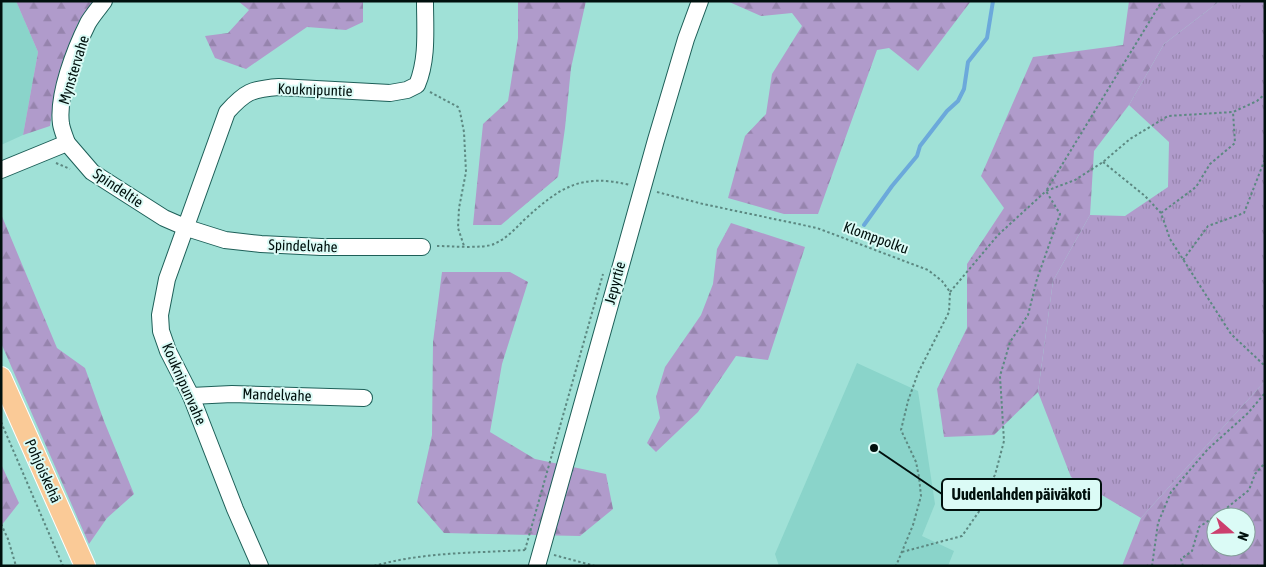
<svg xmlns="http://www.w3.org/2000/svg" width="1266" height="567" font-family="'Asap Condensed',sans-serif">
<defs>
<pattern id="grass-tufts" width="24" height="20" patternUnits="userSpaceOnUse" patternTransform="scale(1.25)"><rect width="24" height="20" fill="#b09bcb"/><path d="M3 7l-1-3M5 7V3M7 7l1-3M15 17l-1-3M17 17v-4M19 17l1-3" fill="none" stroke="#9684ad"/></pattern>
<pattern id="forest-firs" width="22" height="20" patternUnits="userSpaceOnUse" patternTransform="scale(1.25)"><rect width="22" height="20" fill="#b09bcb"/><path d="M5 1l3.5 6h-7zM16 11l3.5 6h-7z" fill="#9684ad"/></pattern>
</defs>
<rect width="100%" height="100%" fill="#a0e1d7"/>
<g fill="#8ad4ca">
<polygon points="1,1 16,1 38,52 23,135 1,145"/>
<polygon points="857,363 918,391 935,504 922,536 954,551 948,566 779,566 775,554"/>
</g>
<polygon fill="url(#grass-tufts)" points="1220,1 1265,1 1265,381 1141,518 1071,477 1038,392 1053,281 1090,215 1125,216 1168,187 1169,142 1129,105 1164,44"/>
<g fill="url(#forest-firs)" fill-rule="evenodd">
<polygon points="16,1 93,1 77,25 57,81 50,126 23,135 38,52"/>
<polygon points="238,1 363,1 363,22 346,30 307,27 246,69 215,58 205,36 228,33 249,10"/>
<polygon points="518,1 586,1 571,68 565,128 558,177 501,225 473,225 483,124 508,101 518,38"/>
<polygon points="727,1 971,1 918,71 889,48 877,50 818,214 784,214 728,198 745,136 766,114 772,74 802,26 792,13 761,16"/>
<polygon points="1129,1 1220,1 1164,44 1129,105 1094,151 1090,215 1053,281 1038,392 994,435 944,437 937,389 967,328 967,264 1004,208 981,176 1033,57 1123,45"/>
<polygon points="1,214 57,348 85,368 104,421 134,494 107,518 89,544 1,343"/>
<polygon points="731,223 805,247 768,360 736,356 698,412 656,452 647,443 660,418 656,397 665,367 701,315 713,284 717,249"/>
<polygon points="442,272 510,272 528,282 502,364 490,432 535,459 606,474 613,509 580,536 444,533 417,502 432,435 433,342"/>
<path d="M 1265,381 L 1265,566 L 1122,566 L 1141,518 ZM 1216,517 L 1246,517 L 1246,547 L 1216,547 Z"/>
<polygon points="1,464 19,503 1,526"/>
</g>
<g fill="none" stroke-linecap="round" stroke-linejoin="round">
<polyline stroke="#6ba9db" stroke-width="4" points="864,225 892,186 917,156 920,146 947,111 958,101 964,89 968,62 987,38 993,1"/>
<defs>
<g id="minor">
<path d="M 67,143 C 65,137 62,130 61,124 C 57,95 75,49 88,23 C 92,16 99,8 104,1"/>
<polyline points="1,170 67,143 92,172 164,218 187,228 225,240 261,244 321,247 422,247"/>
<polyline points="191,396 232,394 364,398"/>
<path d="M 260,566 L 235,509 L 191,396 L 168,351 L 161,331 L 160,315 L 167,279 L 227,112 C 245,92 251,89 279,87 L 390,93 L 407,90 L 417,85 C 428,59 425,29 425,1"/>
<polyline points="537,566 656,140 686,39 700,1"/>
</g>
<polyline id="major" points="1,377 85,566"/>
</defs>
<use href="#minor" stroke="#1d5f58" stroke-width="18"/>
<use href="#major" stroke="#fff" stroke-width="22"/>
<g stroke="#5c8881" stroke-width="2" stroke-dasharray="2.5 2.5" stroke-linecap="butt">
<polyline points="430,92 458,107 460,112 464,132 466,172 459,208 458,228 464,246"/>
<polyline points="1103,162 1145,196 1161,213 1170,239 1231,334 1265,366"/>
<polyline points="56,163 70,169"/>
<polyline points="657,192 703,204 817,228 928,270 942,281 950,292 949,312 918,373 908,401 901,430 916,462 919,477 921,496 913,525 896,566"/>
<polyline points="1161,213 1196,187 1210,164 1235,143 1233,112"/>
<path d="M 437,246 C 451,246 482,249 494,244 C 506,239 515,229 524,220 C 560,187 581,173 630,185"/>
<polyline points="1183,260 1208,226 1244,213 1265,159"/>
<polyline points="950,292 998,235 1046,191 1075,180 1103,162 1130,139 1168,116 1233,112 1257,101 1265,94"/>
<polyline points="1,422 63,566"/>
<polyline points="1,524 8,539 16,566"/>
<polyline points="525,550 603,274"/>
<polyline points="902,552 962,536 980,510 984,492 995,475 1004,441 1000,376 1010,342 1028,315 1037,279 1060,214 1046,191 1162,1"/>
<polyline points="554,555 595,566"/>
<path d="M 374,566 C 423,552 475,553 525,550"/>
<polyline points="1152,566 1158,523 1171,492 1208,449 1248,413 1265,393"/>
<polyline points="1183,566 1181,559 1192,551 1199,527 1223,511 1249,490 1255,474 1265,463"/>
</g>
<use href="#minor" stroke="#fff" stroke-width="16"/>
<use href="#major" stroke="#faca97" stroke-width="20"/>
</g>
<g text-anchor="middle" stroke-width="4" stroke-linejoin="round" paint-order="stroke">
<g font-size="15" fill="#00100d" stroke="#dbfbf6">
<text transform="translate(74 70) rotate(-73)" y="5">Mynstervahe</text>
<text transform="translate(315 90) rotate(2)" y="5">Kouknipuntie</text>
<text transform="translate(118 188) rotate(34)" y="5">Spindeltie</text>
<text transform="translate(876 238) rotate(20)" y="5">Klomppolku</text>
<text transform="translate(303 246) rotate(2)" y="5">Spindelvahe</text>
<text transform="translate(615 283) rotate(-75)" y="5">Jepyrtie</text>
<text transform="translate(184 384) rotate(66)" y="5">Kouknipunvahe</text>
<text transform="translate(277 395) rotate(2)" y="5">Mandelvahe</text>
<text transform="translate(43 471) rotate(66)" y="5">Pohjoiskehä</text>
</g>
</g>
<path fill="none" stroke="#00100d" stroke-width="2" d="M874 448L942 494"/>
<circle fill="#00100d" stroke="#dbfbf6" stroke-width="2" cx="874" cy="448" r="5"/>
<rect fill="#dbfbf6" stroke="#00100d" stroke-width="2" x="942" y="479" width="159" height="31" rx="5"/>
<g font-size="16" text-anchor="middle" font-weight="bold" fill="#00100d">
<text x="1021" y="500">Uudenlahden päiväkoti</text>
</g>
<rect width="1266" height="567" fill="none" stroke="#00100d" stroke-width="5"/>
<g transform="translate(1231 532) rotate(110)"><circle r="24" fill="#dbfbf6" stroke="#839d99"/>
<path d="M0-4L9 19L0 12L-9 19Z" fill="#cc3f6e"/>
<text y="-8" font-size="14" font-weight="bold" text-anchor="middle" fill="#00100d">N</text>
</g>
</svg>
